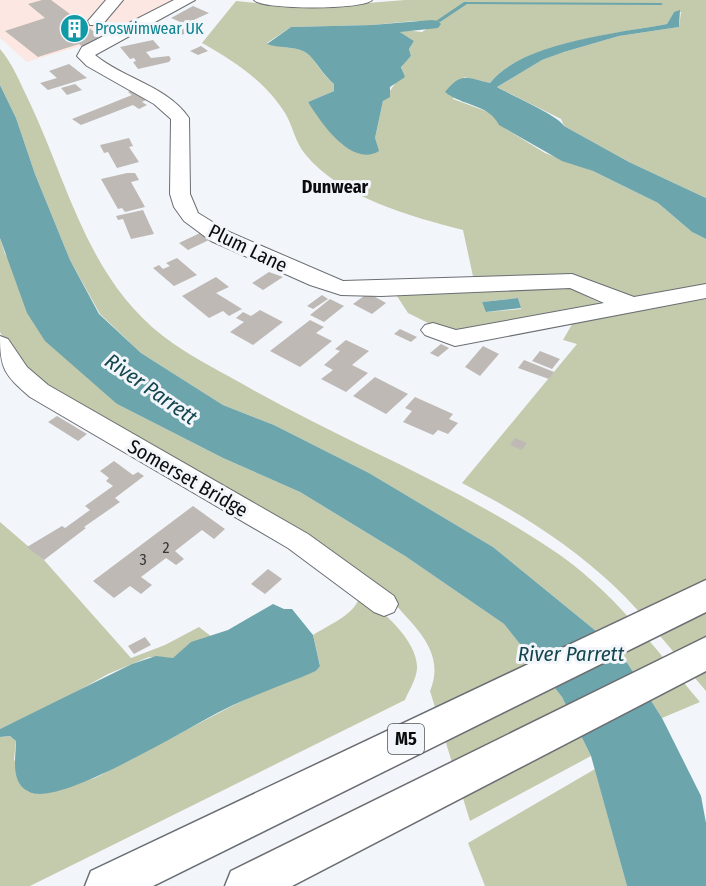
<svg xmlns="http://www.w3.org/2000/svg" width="706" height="886" font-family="'Fira Sans Condensed',sans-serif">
<rect width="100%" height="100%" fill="#f2f6fb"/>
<polygon fill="#fce7e2" points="0,0 177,0 104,39 27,62 0,38"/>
<g fill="#c4cbac" fill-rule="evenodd">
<path d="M 405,0 L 706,0 L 706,198 L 629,162 L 564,126 L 561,119 L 497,87 L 542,60 L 564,52 L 619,36 L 679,27 L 681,12 L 674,12 L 667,24 C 622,33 519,43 490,83 L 464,77 L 453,99 L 491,113 L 506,129 L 545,153 L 593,171 L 658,203 L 692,232 L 706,239 L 706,286 L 633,298 L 597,286 L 474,281 L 463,230 C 412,217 339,197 305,154 C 295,142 293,126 285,113 C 265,81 234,61 202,43 L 236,1 L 305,8 ZM 414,21 L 438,21 L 422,32 L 405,30 L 400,32 L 414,41 L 409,49 L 411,56 L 401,66 L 403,72 L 383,101 L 375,138 L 343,145 L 308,102 L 334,91 L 334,84 C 323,76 318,64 309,55 C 298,45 280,49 267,43 L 291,27 L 372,25 Z"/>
<path d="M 0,49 C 13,64 20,83 29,101 C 68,183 87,277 163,336 C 186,354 214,368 239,382 C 341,441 453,483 551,549 C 611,588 654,647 700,702 L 662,718 L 628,664 L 607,640 L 493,547 L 369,473 L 274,425 L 223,405 L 141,353 L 100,314 L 70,260 L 35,174 L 16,118 L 0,85 Z"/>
<path d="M 0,238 L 5,254 L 117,404 L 223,458 L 300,492 L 405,556 L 504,624 L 562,697 L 591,756 L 470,821 L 430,691 C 446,653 416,628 392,601 L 42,388 L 12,354 L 0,332 Z"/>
<path d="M 564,285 L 602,304 L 457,331 L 430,324 L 408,313 L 395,293 ZM 518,298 L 521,309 L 487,312 L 482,302 Z"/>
<path d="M 706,295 L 706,691 C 676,656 647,617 613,585 C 568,543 516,511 462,483 L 577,344 L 563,340 L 575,319 Z"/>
<polygon points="0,522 44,560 131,658 165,645 199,627 212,637 206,637 173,658 149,657 108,674 69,696 0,729"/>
<path d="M 359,598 C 381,607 419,642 417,669 C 416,680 409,690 405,700 L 30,886 L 0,886 L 0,737 L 10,736 L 16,741 L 14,759 L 27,791 L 38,794 L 95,778 L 230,707 L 274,686 L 316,671 L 320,665 L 313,635 C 327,626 354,615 359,598 Z"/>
<polygon points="595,769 627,886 485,886 468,843"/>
</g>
<g fill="#6da5ad">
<path d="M 680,10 L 679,27 L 619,36 L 564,52 L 542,60 L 497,87 C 511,95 559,116 564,126 L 629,162 L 706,198 L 706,239 L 692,232 L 658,203 L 593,171 L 562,161 L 499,125 C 489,104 462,106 445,92 C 462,71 467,78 490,83 C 521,42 620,33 667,24 L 674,12 Z"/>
<path d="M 432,20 L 438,21 L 441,24 L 438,28 L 400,32 L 414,41 L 409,49 L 411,56 L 401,67 L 405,77 L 390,87 L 390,97 L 383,101 L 375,138 L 379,151 C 351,168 320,121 308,102 L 334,91 L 334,84 C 324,76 318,64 309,55 C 298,45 280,49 267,44 L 291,27 L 372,25 Z"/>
<polygon points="0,85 16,118 35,174 70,260 99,314 141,353 223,405 274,425 369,473 493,547 607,640 628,664 662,718 701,796 706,823 706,886 627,886 591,756 562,697 504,624 405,556 300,492 223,458 117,404 45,341 27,313 0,238"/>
<polygon points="518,298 521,308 486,312 482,302"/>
<path d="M 273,604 L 284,609 L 292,609 L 313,635 L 320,666 L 316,671 C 288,683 259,693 231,706 C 195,723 66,804 32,793 C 9,785 16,758 16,741 L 10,736 L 0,737 L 0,729 L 132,664 L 156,656 L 173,658 L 191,642 L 228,630 Z"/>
</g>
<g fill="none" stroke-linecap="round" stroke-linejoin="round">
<polygon fill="#6da5ad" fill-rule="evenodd" points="464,2 661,3 663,4 661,5 467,4 440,22 436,21"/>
</g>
<g fill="#beb9b5">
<polygon points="42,0 51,0 104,39 82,46 79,44 38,57 5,31 45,18 28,4"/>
<polygon points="193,6 209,13 185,24 171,18"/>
<polygon points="180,26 190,30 182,35 171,31"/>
<polygon points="153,40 160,48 146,52 151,58 169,56 171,59 169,62 138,69 133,62 136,61 134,58 130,59 120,47"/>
<polygon points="201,46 208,51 198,55 190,51"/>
<polygon points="69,64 87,78 48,90 40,83 57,78 49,71"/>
<polygon points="75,84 82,90 67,95 61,88"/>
<polygon points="134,89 148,99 142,102 147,105 139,109 133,105 81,125 72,119 132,95 128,92"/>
<polygon points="129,138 133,146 129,147 139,162 117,168 108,152 104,153 100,145"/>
<polygon points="127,173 135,173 139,180 131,182 145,207 125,212 122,208 118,209 101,179"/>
<polygon points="143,210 154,234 131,239 123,219 118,220 116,216"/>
<polygon points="200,233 209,240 188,250 179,243"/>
<polygon points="177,258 197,275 174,286 153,268 159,265 163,269 170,266 166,263"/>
<polygon points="269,272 283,277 263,290 252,283"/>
<polygon points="216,277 229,287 216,293 242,309 229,316 223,311 209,318 182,296"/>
<polygon points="368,293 386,303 372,314 353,304"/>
<polygon points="322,295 328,299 313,309 307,306"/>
<polygon points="330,299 344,306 324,322 310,315"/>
<polygon points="260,310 283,322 253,345 230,332 244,322 236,318 243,312 251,316"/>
<polygon points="310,320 324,327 316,333 332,341 300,367 270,351"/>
<polygon points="400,329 417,337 411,342 394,334"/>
<polygon points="346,340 369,351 352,365 368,373 346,392 321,379 333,370 324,365 340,351 335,349"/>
<polygon points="441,344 449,348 438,357 430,353"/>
<polygon points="483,346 499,354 480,376 465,367"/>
<polygon points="540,351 560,359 552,369 532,361"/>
<polygon points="524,360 554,372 549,379 518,368"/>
<polygon points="375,377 408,394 386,414 353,396"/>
<polygon points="415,397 453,414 449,419 458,423 448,434 438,430 433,435 403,422 412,411 405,408"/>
<polygon points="57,416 87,434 78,441 48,422"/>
<polygon points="515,438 527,443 522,450 510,445"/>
<polygon points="114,461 133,475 138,472 144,476 115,498 120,502 84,527 86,528 44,560 27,547 62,526 65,528 90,510 85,506 113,486 106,481 109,478 100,471"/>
<polygon points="193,506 225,529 214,539 202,530 175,551 184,559 176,565 166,558 141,577 152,585 141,594 130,586 114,598 93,581"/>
<polygon points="268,569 282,579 265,594 251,584"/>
<polygon points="145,637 151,645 134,654 128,646"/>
</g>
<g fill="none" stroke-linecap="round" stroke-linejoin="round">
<defs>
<g id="minor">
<polygon points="106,0 123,0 102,25 90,25 88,21"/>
<path d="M 174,0 L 195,0 L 95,55 C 124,79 167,86 189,118 L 190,194 L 198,213 L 227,231 L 343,281 L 572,274 L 634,297 L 706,284 L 706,298 L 455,346 L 425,335 L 421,330 L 425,325 L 433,323 L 456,330 L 604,303 L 570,288 L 381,296 L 341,295 L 310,285 L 211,241 L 184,221 L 174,207 L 170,194 L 171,119 L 154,104 L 87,66 L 77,56 L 82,47 Z"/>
<path d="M 254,0 L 372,0 C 364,10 262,10 254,0 Z"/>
<path d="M 0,336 L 8,339 L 27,367 L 48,385 L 308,534 L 394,596 L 398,604 L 394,612 L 384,616 L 374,612 L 288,548 L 30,397 C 5,375 0,370 0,336 Z"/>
</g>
<g id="highway">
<polygon points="706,580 706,612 153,886 85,886 91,871"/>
<polygon points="706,637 706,671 292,886 225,886 231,871"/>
</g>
</defs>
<use href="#minor" stroke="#6a6e72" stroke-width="2"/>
<use href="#highway" stroke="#6a6e72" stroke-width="3"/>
<use href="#minor" fill="#fff" fill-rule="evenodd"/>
<use href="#highway" fill="#fff" fill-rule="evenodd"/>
</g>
<defs>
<symbol id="building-disc" viewBox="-11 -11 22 22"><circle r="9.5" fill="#0f9aa8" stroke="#f2f6fb"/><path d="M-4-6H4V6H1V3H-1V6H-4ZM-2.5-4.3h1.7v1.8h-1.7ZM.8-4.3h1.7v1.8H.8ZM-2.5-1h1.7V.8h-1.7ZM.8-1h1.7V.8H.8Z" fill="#fff"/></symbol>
</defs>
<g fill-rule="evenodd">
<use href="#building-disc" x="58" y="12" width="33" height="33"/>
</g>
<g text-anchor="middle" stroke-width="6" stroke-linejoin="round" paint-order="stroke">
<g font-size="16" fill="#0d838f" stroke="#f2f6fb" text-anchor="start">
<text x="95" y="34">Proswimwear UK</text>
</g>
<g font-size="16" fill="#373737">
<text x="166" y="553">2</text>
<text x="143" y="565">3</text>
</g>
<g font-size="18" font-weight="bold" fill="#0a0c0d" stroke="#f2f6fb">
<text x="335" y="193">Dunwear</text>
</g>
<rect fill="#f2f6fb" stroke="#505254" stroke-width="1.5" x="388" y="724" width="36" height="30" rx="4.5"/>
<g font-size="18" font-weight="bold" fill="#0a0c0d">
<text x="406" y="745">M5</text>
</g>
<g font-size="20" fill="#0a0c0d" stroke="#f2f6fb">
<text transform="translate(248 248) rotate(26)" y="7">Plum Lane</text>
<text transform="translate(188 478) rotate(30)" y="7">Somerset Bridge</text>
</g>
<g font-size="21" font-style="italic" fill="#13464d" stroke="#f2f6fb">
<text transform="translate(151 389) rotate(35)" y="7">River Parrett</text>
<text x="571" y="661">River Parrett</text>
</g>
</g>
</svg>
